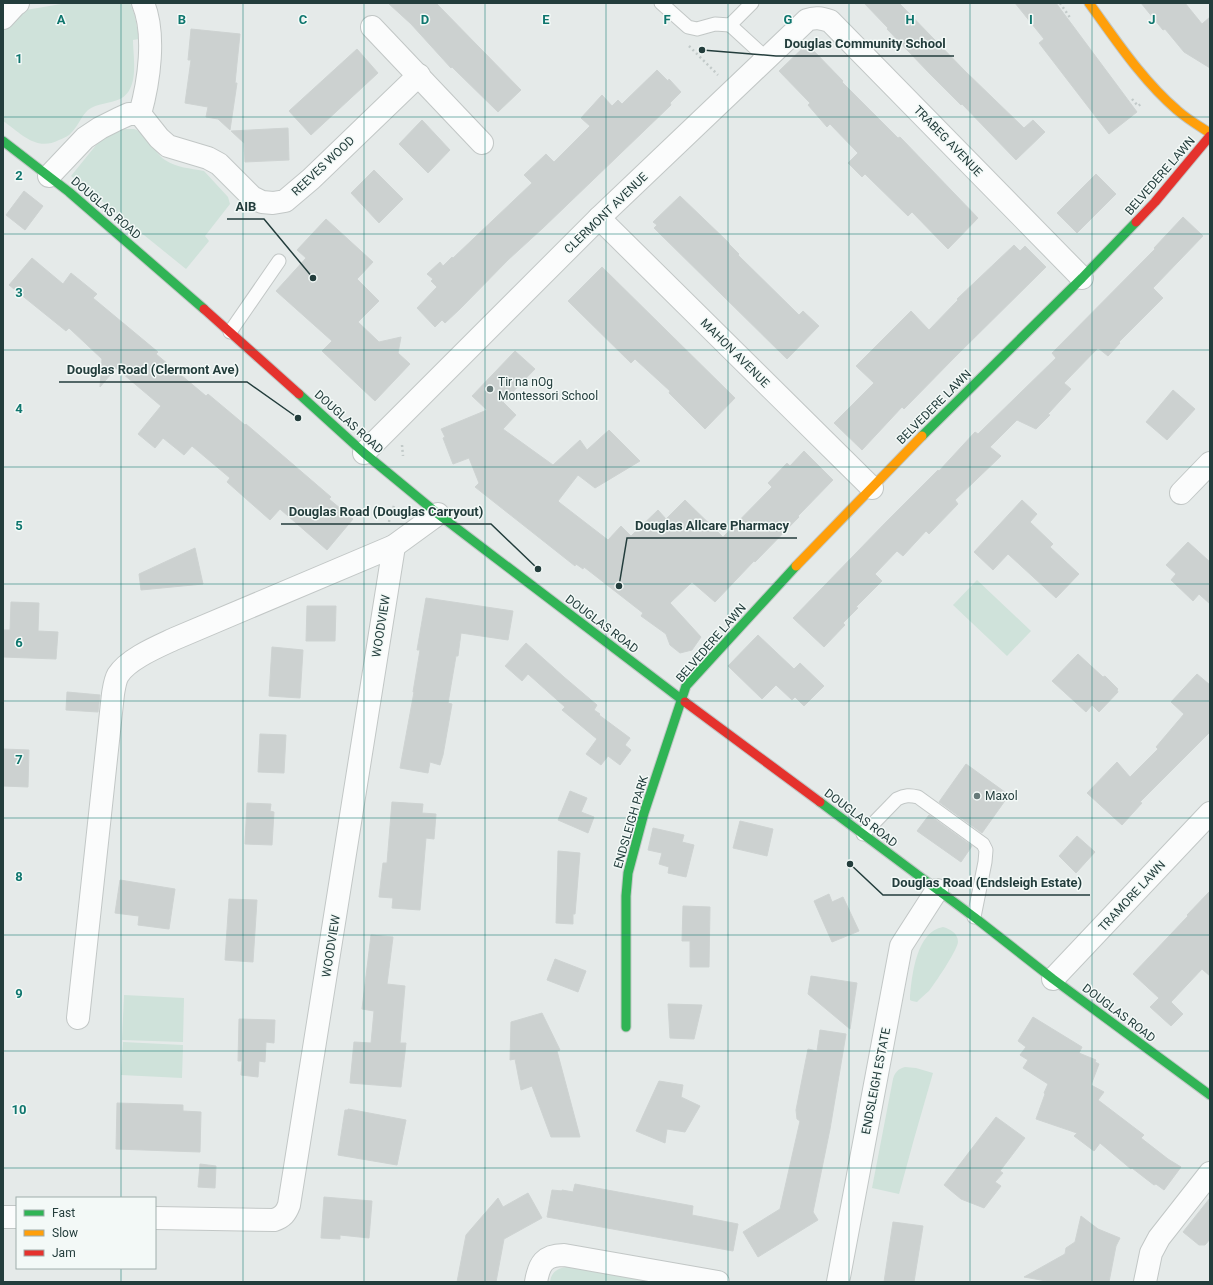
<svg xmlns="http://www.w3.org/2000/svg" width="1213" height="1285" font-family="Roboto,sans-serif">
<rect width="100%" height="100%" fill="#e5eae9"/>
<g fill="#cfe2da">
<path d="M 62,3 L 130,3 L 135,16 L 139,39 L 133,40 C 133,58 140,89 120,99 C 110,104 97,103 88,110 C 82,115 78,126 72,132 C 69,136 64,138 59,140 C 36,152 21,133 3,121 L 3,29 L 20,11 L 61,4 Z"/>
<path d="M 124,129 C 127,129 131,129 134,129 C 147,132 154,153 165,160 C 178,168 189,168 204,171 L 228,197 L 230,204 L 205,236 L 209,241 L 186,269 L 71,176 L 101,139 Z"/>
<polygon points="977,580 1031,631 1007,656 953,605"/>
<path d="M 943,927 C 950,929 958,933 958,942 C 957,951 935,983 929,991 C 925,994 921,998 917,1002 L 912,1001 L 910,1000 L 910,996 C 912,974 917,931 943,927 Z"/>
<polygon points="124,995 184,998 183,1042 122,1040"/>
<polygon points="123,1042 183,1045 182,1078 121,1075"/>
<path d="M 905,1067 L 916,1068 L 933,1073 L 914,1139 L 899,1194 L 872,1188 L 893,1079 C 895,1072 898,1069 905,1067 Z"/>
<path d="M 567,1267 L 652,1282 L 550,1282 C 551,1272 558,1268 567,1267 Z"/>
</g>
<g fill="#ccd1d0" stroke="#ced3d2">
<polygon points="388,3 436,3 521,90 498,112 452,67 451,68 411,24"/>
<polygon points="864,3 899,3 965,71 1024,128 1033,120 1045,132 1016,160 962,104 961,105 931,75 887,29 888,28"/>
<polygon points="1015,3 1056,3 1137,112 1109,134 1039,43 1044,39"/>
<polygon points="1141,3 1185,3 1202,24 1210,17 1210,68 1184,52 1165,29 1163,30"/>
<polygon points="191,29 240,34 235,83 237,83 230,130 218,119 206,117 208,107 185,103 191,60 188,60"/>
<polygon points="807,44 843,81 842,82 898,138 900,137 978,218 948,249 912,212 908,216 865,174 862,177 848,163 858,153 830,124 827,127 808,105 810,103 779,71"/>
<polygon points="357,49 378,73 311,135 289,111"/>
<polygon points="657,70 668,81 669,79 681,92 670,103 671,105 543,228 508,260 460,309 445,323 442,320 435,327 417,308 437,287 431,281 433,279 427,274 440,262 443,266 452,257 453,258 532,183 524,175 546,154 554,162 590,126 581,118 602,95 612,106 618,100 622,104"/>
<polygon points="422,120 450,150 428,173 399,144"/>
<polygon points="288,128 289,160 245,162 244,143 231,131"/>
<polygon points="374,170 403,199 379,223 351,193"/>
<polygon points="1096,174 1116,194 1077,233 1057,213"/>
<polygon points="24,191 43,206 25,230 6,215"/>
<polygon points="680,196 729,243 729,244 739,254 738,255 799,315 803,311 819,326 787,359 654,228 657,225 653,222"/>
<polygon points="1183,217 1203,236 1153,288 1163,298 1119,342 1120,343 1108,356 1098,348 1064,383 1071,389 1048,414 1050,415 1036,429 1017,420 990,447 1001,456 955,500 958,504 929,534 926,531 903,556 897,551 875,574 882,581 856,607 858,608 843,623 845,625 824,647 793,618 888,520 938,470 939,471 975,432 978,434 1056,358 1052,353 1155,249 1154,248"/>
<polygon points="326,219 373,262 357,279 379,301 358,322 379,342 401,337 398,353 410,364 375,401 322,351 332,341 276,291 306,258 297,250"/>
<polygon points="1014,245 1020,251 1025,246 1046,267 954,358 904,409 902,407 862,450 834,423 874,383 856,366 911,311 929,330 958,300 957,299"/>
<polygon points="32,258 63,284 71,273 97,294 93,298 158,352 156,354 206,396 208,394 245,425 246,424 331,497 329,499 353,519 327,550 280,509 270,520 227,482 230,478 192,446 184,455 163,438 155,448 138,434 161,406 116,368 100,387 102,359 69,328 66,331 9,285"/>
<polygon points="602,267 735,398 705,429 669,393 670,391 635,359 631,363 568,301"/>
<polygon points="515,351 535,369 503,402 516,415 503,429 553,465 580,440 587,450 609,430 640,461 595,488 578,475 558,501 560,503 608,540 621,526 631,536 658,510 666,519 685,500 723,537 772,487 768,483 787,463 790,466 804,451 833,480 798,516 799,517 755,562 754,561 715,602 692,582 670,603 701,637 692,650 680,653 670,645 666,634 641,616 643,613 584,567 583,569 576,564 575,566 475,487 479,483 469,458 453,464 443,438 445,437 441,429 487,410 472,396"/>
<polygon points="1173,390 1195,409 1167,440 1146,422"/>
<polygon points="1022,500 1037,514 1030,522 1053,544 1050,547 1079,574 1056,598 1008,554 993,570 974,552"/>
<polygon points="1188,542 1210,562 1210,604 1199,594 1193,601 1171,580 1176,574 1166,565"/>
<polygon points="195,548 203,584 141,590 139,574"/>
<polygon points="426,598 513,611 508,640 461,633 458,656 456,656 448,703 452,704 443,755 440,765 430,762 428,773 400,768 414,692 413,692 420,650 417,650"/>
<polygon points="11,602 39,603 38,631 58,632 56,659 3,657 3,630 10,630"/>
<polygon points="307,606 336,606 335,641 306,641"/>
<polygon points="758,635 794,669 800,663 824,686 804,706 795,697 792,700 776,685 762,699 728,666"/>
<polygon points="526,643 564,677 597,705 594,710 600,714 599,715 630,738 625,745 631,750 620,765 608,756 601,765 586,754 597,739 562,710 565,707 528,674 522,681 505,666"/>
<polygon points="272,647 303,650 300,698 269,696"/>
<polygon points="1078,654 1103,677 1105,676 1118,689 1117,690 1118,692 1099,712 1092,705 1086,712 1052,681"/>
<polygon points="1197,674 1210,685 1210,732 1140,802 1142,803 1122,825 1087,793 1117,762 1130,777 1158,749 1156,747 1184,714 1171,702"/>
<polygon points="67,692 100,695 98,712 66,710"/>
<polygon points="260,734 286,735 284,773 258,772"/>
<polygon points="3,749 29,750 28,787 3,786"/>
<polygon points="966,764 1009,795 982,833 939,802"/>
<polygon points="570,791 587,798 581,812 594,817 588,833 558,820"/>
<polygon points="392,802 423,804 422,813 436,814 434,839 426,838 420,910 392,908 393,898 379,897 383,863 387,863"/>
<polygon points="247,803 271,804 270,811 274,812 272,845 245,844"/>
<polygon points="929,815 972,846 961,862 917,831"/>
<polygon points="740,821 773,829 767,856 733,848"/>
<polygon points="653,828 684,835 682,842 694,845 686,877 668,873 669,867 659,864 662,853 648,850"/>
<polygon points="1077,836 1095,852 1076,873 1059,856"/>
<polygon points="558,851 580,853 575,914 573,914 573,924 556,923"/>
<polygon points="120,880 175,889 169,929 138,925 139,916 115,913"/>
<polygon points="1210,891 1210,976 1202,969 1171,1002 1183,1014 1171,1026 1150,1007 1159,998 1133,974 1188,916 1187,915"/>
<polygon points="829,894 832,902 843,897 859,931 832,942 814,901"/>
<polygon points="229,899 257,900 253,962 225,960"/>
<polygon points="683,906 710,907 709,967 690,967 690,941 682,941"/>
<polygon points="371,935 393,937 387,984 405,986 400,1043 406,1043 401,1087 350,1083 354,1042 371,1043 374,1011 362,1009"/>
<polygon points="555,959 586,971 578,992 547,980"/>
<polygon points="811,976 857,983 850,1029 808,994"/>
<polygon points="668,1004 702,1005 694,1039 670,1038"/>
<polygon points="542,1013 560,1050 557,1051 580,1137 551,1137 532,1086 521,1090 515,1059 510,1060 511,1022"/>
<polygon points="1033,1017 1082,1047 1079,1053 1096,1060 1095,1062 1099,1064 1091,1085 1104,1092 1098,1100 1144,1135 1141,1138 1168,1159 1181,1167 1164,1190 1156,1184 1154,1185 1132,1168 1131,1169 1100,1143 1094,1151 1074,1136 1077,1133 1036,1119 1045,1094 1044,1093 1048,1084 1023,1068 1028,1060 1020,1055 1026,1047 1018,1041"/>
<polygon points="239,1019 275,1020 274,1043 266,1042 265,1062 259,1061 258,1077 241,1075 242,1061 238,1061"/>
<polygon points="820,1030 846,1034 830,1129 813,1212 818,1220 758,1257 743,1232 780,1209 800,1121 797,1119 796,1110 808,1049 817,1051"/>
<polygon points="659,1081 683,1085 681,1097 700,1106 685,1132 667,1129 665,1143 636,1131"/>
<polygon points="117,1103 183,1105 183,1111 201,1112 200,1152 116,1149"/>
<polygon points="348,1109 406,1120 397,1165 338,1155 345,1110 348,1110"/>
<polygon points="996,1117 1025,1138 1000,1171 1003,1173 995,1182 1001,1186 984,1208 961,1199 944,1185"/>
<polygon points="200,1164 216,1166 215,1188 198,1187"/>
<polygon points="575,1184 693,1206 692,1215 738,1224 733,1251 547,1217 552,1190 562,1191 562,1190 573,1192"/>
<polygon points="528,1193 542,1218 504,1239 496,1282 457,1282 466,1235 498,1198 503,1207"/>
<polygon points="324,1197 372,1201 369,1238 340,1235 340,1239 321,1238"/>
<polygon points="1210,1198 1210,1239 1205,1245 1199,1245 1183,1232"/>
<polygon points="1081,1216 1098,1229 1120,1238 1116,1246 1109,1282 1052,1282 1024,1277 1065,1254 1066,1248 1075,1242"/>
<polygon points="893,1222 923,1226 914,1282 884,1282"/>
</g>
<g fill="none" stroke-linecap="round" stroke-linejoin="round">
<defs>
<g id="lane">
<polyline points="661,3 688,27 697,29 715,24 730,25 752,3"/>
<polyline points="730,25 766,58"/>
<polyline points="230,332 279,261"/>
<path d="M 863,834 L 897,799 C 905,795 910,795 918,797 L 983,844 L 986,850 L 985,862 L 974,917"/>
</g>
<g id="street">
<polyline points="3,18 15,5 18,3"/>
<polyline points="372,27 482,143"/>
<path d="M 140,114 C 149,82 156,34 143,3"/>
<polyline points="49,176 85,138 100,128 118,119 129,114 140,114 159,138 168,146 208,158 219,164 252,197 262,202 273,203 285,201 311,179 419,75"/>
<polyline points="599,218 872,488"/>
<path d="M 364,453 L 599,218 L 807,20 C 815,17 821,18 830,21 L 1082,278"/>
<polyline points="1181,493 1210,463"/>
<polyline points="1053,979 1210,813"/>
<path d="M 78,1018 L 113,694 C 114,688 115,680 118,675 C 128,659 157,647 174,639 L 394,546 L 438,514"/>
<polyline points="3,1217 17,1217"/>
<path d="M 155,1218 L 274,1220 C 283,1217 286,1213 289,1205 L 394,546"/>
<path d="M 536,1282 C 539,1264 544,1255 564,1255 L 718,1282"/>
<polyline points="838,1282 901,946 937,890"/>
<polyline points="1145,1282 1151,1253 1159,1238 1210,1173"/>
</g>
<g id="fast">
<polyline points="3,141 69,192 204,309"/>
<polyline points="299,394 364,453 438,514 685,702"/>
<polyline points="922,436 1082,278 1136,222"/>
<polyline points="820,802 974,917 1053,979 1210,1095"/>
<polyline points="626,1027 626,896 628,873 644,813 686,686 796,566"/>
</g>
<g id="slow">
<path d="M 1089,3 C 1116,40 1142,80 1177,110 C 1187,119 1199,126 1210,133"/>
<polyline points="796,566 922,436"/>
</g>
<g id="jam">
<polyline points="1136,222 1155,202 1210,136"/>
<polyline points="204,309 299,394"/>
<polyline points="685,702 820,802"/>
</g>
</defs>
<use href="#lane" stroke="#c2c7c6" stroke-width="15"/>
<use href="#street" stroke="#c2c7c6" stroke-width="24"/>
<use href="#fast" stroke="#c1c7c6" stroke-width="11"/>
<use href="#slow" stroke="#c1c7c6" stroke-width="11"/>
<use href="#jam" stroke="#c1c7c6" stroke-width="11"/>
<g stroke="#c2cac9" stroke-width="2.5" stroke-dasharray="2 3" stroke-linecap="butt">
<polyline points="1060,3 1071,19"/>
<polyline points="689,46 718,75"/>
<polyline points="1132,99 1138,106 1141,104"/>
<polyline points="402,445 403,456"/>
<polyline points="389,522 390,515 394,506"/>
</g>
<use href="#lane" stroke="#fbfcfc" stroke-width="13"/>
<use href="#street" stroke="#fbfcfc" stroke-width="22"/>
<use href="#fast" stroke="#30b455" stroke-width="9"/>
<use href="#slow" stroke="#ff9f0a" stroke-width="9"/>
<use href="#jam" stroke="#e5322d" stroke-width="9"/>
</g>
<path fill="none" stroke="#0f766e" stroke-width="1" stroke-opacity="0.55" d="M 121,3 L 121,1198M 243,3 L 243,1282M 364,3 L 364,1282M 485,3 L 485,1282M 606,3 L 606,1282M 728,3 L 728,1282M 849,3 L 849,1282M 970,3 L 970,1282M 1092,3 L 1092,1282M 3,117 L 1210,117M 3,234 L 1210,234M 3,350 L 1210,350M 3,467 L 1210,467M 3,584 L 1210,584M 3,701 L 1210,701M 3,818 L 1210,818M 3,935 L 1210,935M 3,1051 L 1210,1051M 3,1168 L 1210,1168M 121,1268 L 121,1282"/>
<g fill="#677a79" stroke="#f3f9f7" stroke-width="1.5">
<circle cx="490" cy="389" r="4"/>
<circle cx="977" cy="796" r="4"/>
</g>
<g text-anchor="middle" stroke-width="3" stroke-linejoin="round" paint-order="stroke">
<g font-size="12" fill="#233d3c" stroke="#f3f9f7">
<text transform="translate(948 141) rotate(46)" y="4">TRABEG AVENUE</text>
<text transform="translate(323 166) rotate(-43)" y="4">REEVES WOOD</text>
<text transform="translate(1160 176) rotate(-49)" y="4">BELVEDERE LAWN</text>
<text transform="translate(106 208) rotate(41)" y="4">DOUGLAS ROAD</text>
<text transform="translate(606 213) rotate(-44)" y="4">CLERMONT AVENUE</text>
<text transform="translate(735 353) rotate(45)" y="4">MAHON AVENUE</text>
<text transform="translate(934 407) rotate(-45)" y="4">BELVEDERE LAWN</text>
<text transform="translate(349 422) rotate(42)" y="4">DOUGLAS ROAD</text>
<text transform="translate(602 624) rotate(37)" y="4">DOUGLAS ROAD</text>
<text transform="translate(381 626) rotate(-81)" y="4">WOODVIEW</text>
<text transform="translate(711 643) rotate(-49)" y="4">BELVEDERE LAWN</text>
<text transform="translate(861 818) rotate(37)" y="4">DOUGLAS ROAD</text>
<text transform="translate(631 822) rotate(-74)" y="4">ENDSLEIGH PARK</text>
<text transform="translate(1132 896) rotate(-47)" y="4">TRAMORE LAWN</text>
<text transform="translate(331 946) rotate(-81)" y="4">WOODVIEW</text>
<text transform="translate(1119 1013) rotate(37)" y="4">DOUGLAS ROAD</text>
<text transform="translate(876 1081) rotate(-79)" y="4">ENDSLEIGH ESTATE</text>
</g>
<g font-size="12" fill="#233d3c" stroke="#f3f9f7" text-anchor="start">
<text x="498" y="386">Tir na nOg<tspan x="498" dy="14">Montessori School</tspan></text>
<text x="985" y="800">Maxol</text>
</g>
</g>
<g font-size="13" text-anchor="middle" font-weight="bold" fill="#0f766e" stroke="#f3f9f7" stroke-width="3" stroke-linejoin="round" paint-order="stroke">
<text x="61" y="24">A</text>
<text x="182" y="24">B</text>
<text x="303" y="24">C</text>
<text x="425" y="24">D</text>
<text x="546" y="24">E</text>
<text x="667" y="24">F</text>
<text x="788" y="24">G</text>
<text x="910" y="24">H</text>
<text x="1031" y="24">I</text>
<text x="1152" y="24">J</text>
<text x="19" y="63">1</text>
<text x="19" y="180">2</text>
<text x="19" y="297">3</text>
<text x="19" y="413">4</text>
<text x="19" y="530">5</text>
<text x="19" y="647">6</text>
<text x="19" y="764">7</text>
<text x="19" y="881">8</text>
<text x="19" y="998">9</text>
<text x="19" y="1114">10</text>
</g>
<path fill="none" stroke="#233d3c" stroke-width="1.5" d="M702 50L776 56H954M313 278L264 219H227M298 418L247 382H59M538 569L491 524H281M619 586L627 538H797M850 864L883 895H1090"/>
<g fill="#233d3c" stroke="#f3f9f7" stroke-width="1.5">
<circle cx="702" cy="50" r="4"/>
<circle cx="313" cy="278" r="4"/>
<circle cx="298" cy="418" r="4"/>
<circle cx="538" cy="569" r="4"/>
<circle cx="619" cy="586" r="4"/>
<circle cx="850" cy="864" r="4"/>
</g>
<g font-size="13" text-anchor="middle" font-weight="bold" fill="#233d3c" stroke="#f3f9f7" stroke-width="3" stroke-linejoin="round" paint-order="stroke">
<text x="865" y="48">Douglas Community School</text>
<text x="246" y="211">AIB</text>
<text x="153" y="374">Douglas Road (Clermont Ave)</text>
<text x="386" y="516">Douglas Road (Douglas Carryout)</text>
<text x="712" y="530">Douglas Allcare Pharmacy</text>
<text x="987" y="887">Douglas Road (Endsleigh Estate)</text>
</g>
<rect width="1213" height="1285" fill="none" stroke="#233d3c" stroke-width="8"/>
<rect x="16" y="1197" width="140" height="72" fill="#f3f9f7" stroke="#a0aeac"/>
<rect x="24" y="1210" width="20" height="6" fill="#30b455" stroke="#a0aeac"/>
<text x="52" y="1217" font-size="12" fill="#233d3c">Fast</text>
<rect x="24" y="1230" width="20" height="6" fill="#ff9f0a" stroke="#a0aeac"/>
<text x="52" y="1237" font-size="12" fill="#233d3c">Slow</text>
<rect x="24" y="1250" width="20" height="6" fill="#e5322d" stroke="#a0aeac"/>
<text x="52" y="1257" font-size="12" fill="#233d3c">Jam</text>
</svg>
